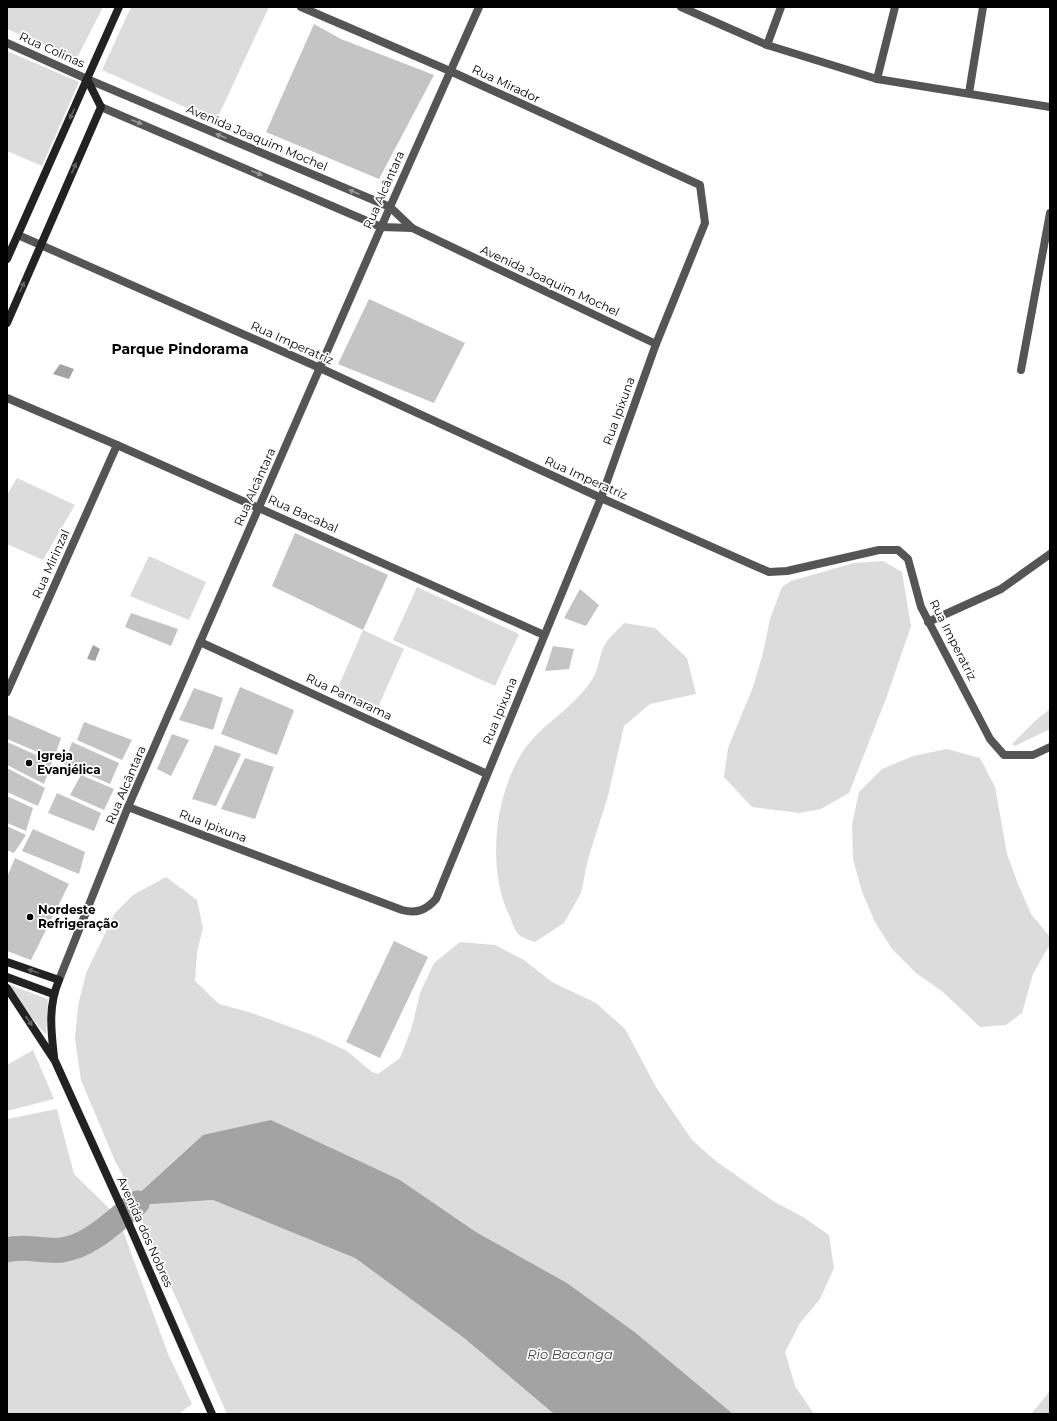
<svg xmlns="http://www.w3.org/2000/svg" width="1057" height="1421" font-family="Montserrat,sans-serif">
<rect width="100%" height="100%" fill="#fff"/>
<g fill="#dcdcdc">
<polygon points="7,7 103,7 77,58 7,29"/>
<polygon points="131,7 269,7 216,121 102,70"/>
<polygon points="7,51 79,82 42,166 7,151"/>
<polygon points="17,478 75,505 43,560 7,544 7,495"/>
<polygon points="149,556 206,582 189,620 130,596"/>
<polygon points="883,561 902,572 911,626 887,696 849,793 821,809 799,813 752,807 724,777 728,748 753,687 763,653 770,619 782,587 791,581 854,563"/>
<polygon points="417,587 519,634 495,686 393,640"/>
<path d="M 624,623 L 655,628 L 687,658 L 696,694 L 650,704 L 624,726 L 608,796 L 588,859 L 581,893 L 564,923 L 535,942 C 530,940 522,938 518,934 C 514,930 512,920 509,915 C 486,867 495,790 526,747 C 546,721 575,707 593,678 C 599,668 599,656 604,646 C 608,638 618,630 624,623 Z"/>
<polygon points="363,630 404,649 378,707 337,690"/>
<polygon points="1050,709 1050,729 1015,746 1012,744 1035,721"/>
<polygon points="947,749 980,758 995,787 1007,854 1018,884 1031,914 1050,937 1050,944 1033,974 1022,1013 1006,1025 980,1027 943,992 916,973 892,949 875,922 862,892 853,859 852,825 859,792 882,769 913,756"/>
<polygon points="166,877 197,900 203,928 197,952 195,981 219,1004 252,1013 315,1036 347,1051 372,1072 378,1074 400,1058 412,1027 420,993 434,963 460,942 495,945 524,960 552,982 596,1003 625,1029 656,1087 692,1140 717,1162 773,1201 803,1217 829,1235 834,1268 820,1299 800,1323 785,1352 795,1386 814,1414 733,1414 636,1333 567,1283 476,1232 400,1180 203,1135 135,1197 115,1161 81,1080 75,1039 78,1006 86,973 115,913 133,895"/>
<polygon points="7,984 48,999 46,1035 7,987"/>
<polygon points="33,1050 54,1099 7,1111 7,1065"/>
<polygon points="57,1109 74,1174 118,1217 168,1354 192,1404 178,1414 7,1414 7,1119"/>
<polygon points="213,1200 355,1258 464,1338 554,1414 227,1414 140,1216 138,1205"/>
<polygon points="1050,1391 1050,1414 1031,1414"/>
</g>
<g fill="#a3a3a3">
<polygon points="60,364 74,369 69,379 53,374"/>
<polygon points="93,645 100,649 95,661 87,659"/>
<polygon points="271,1120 400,1180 476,1232 567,1283 636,1333 733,1414 554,1414 464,1338 355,1258 213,1200 138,1205 135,1197 203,1135"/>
</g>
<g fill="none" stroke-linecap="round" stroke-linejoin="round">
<path stroke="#a3a3a3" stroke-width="25" d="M 7,1250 C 25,1245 44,1252 62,1250 C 91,1246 115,1220 137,1203"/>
</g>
<g fill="#c4c4c4">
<polygon points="314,24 341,39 434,75 379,179 266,132"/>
<polygon points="369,299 465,343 434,403 338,364"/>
<polygon points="295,533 388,575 363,630 272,586"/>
<polygon points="580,589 599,605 586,626 564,618"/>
<polygon points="131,613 178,629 171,646 125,627"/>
<polygon points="553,646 574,649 569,669 545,671"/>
<polygon points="240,687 294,710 277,755 221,734"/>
<polygon points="194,688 223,698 213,730 179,720"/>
<polygon points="8,715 61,738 54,759 7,739"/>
<polygon points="84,722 132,740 122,760 77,740"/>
<polygon points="172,734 189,740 171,776 157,769"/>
<polygon points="7,742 52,762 44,784 7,765"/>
<polygon points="72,742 119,763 110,784 64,764"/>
<polygon points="215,745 241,754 216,806 192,799"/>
<polygon points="245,758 274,767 255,819 221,809"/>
<polygon points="7,768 45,788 38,806 7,792"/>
<polygon points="81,775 114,789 104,810 70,795"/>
<polygon points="57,793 101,813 94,831 48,813"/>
<polygon points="7,796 33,808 26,831 7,823"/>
<polygon points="7,826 26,835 14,853 7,850"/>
<polygon points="33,829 85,852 79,874 22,851"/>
<polygon points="15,858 69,884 31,960 7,951 7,877"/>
<polygon points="394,941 428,957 380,1058 346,1042"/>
</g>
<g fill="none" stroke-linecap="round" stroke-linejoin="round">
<g stroke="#555" stroke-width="8">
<polyline points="681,7 767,45 877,79 1050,107"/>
<polyline points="7,43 87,79 390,207 412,228 656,344"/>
<polyline points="767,45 781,7"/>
<polyline points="877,79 895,7"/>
<polyline points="969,93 983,7"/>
<polyline points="101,107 381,227 412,228"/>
<polyline points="18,235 320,368 601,498 769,572 787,571 879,550 898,550 908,559 921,607 990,739 1004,755 1033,755 1050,747"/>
<polyline points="1021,370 1050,213"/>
<polyline points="7,398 117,445 544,635"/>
<polyline points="928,622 1001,589 1050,554"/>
<polyline points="200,642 487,774"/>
<polyline points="7,692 117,445"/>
<path d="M 128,807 L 402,910 C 417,914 426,910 436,899 L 601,498 L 656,344 L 705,223 L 700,185 L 450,71 L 301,7"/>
<polyline points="59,980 128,807 390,207 479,7"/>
</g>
<g stroke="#222" stroke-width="8">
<polyline points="7,259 119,7"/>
<polyline points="7,323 101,107 87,79"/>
<path d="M 7,962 L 59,980 C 48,1006 51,1030 54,1057"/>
<polyline points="7,977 53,994"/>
<polyline points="7,988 55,1061 128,1222 212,1414"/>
</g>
</g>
<defs><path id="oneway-solid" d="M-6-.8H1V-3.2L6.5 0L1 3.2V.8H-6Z"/></defs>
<g fill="#646464">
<use href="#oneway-solid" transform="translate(72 114) rotate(114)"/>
<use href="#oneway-solid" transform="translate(74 168) rotate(-66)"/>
<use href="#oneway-solid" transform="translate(22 287) rotate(-67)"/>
<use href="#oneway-solid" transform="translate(33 971) rotate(-161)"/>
<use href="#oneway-solid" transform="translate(29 1021) rotate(56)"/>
</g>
<g fill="#999">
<use href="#oneway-solid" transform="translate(137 122) rotate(23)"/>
<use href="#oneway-solid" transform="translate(221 136) rotate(-157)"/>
<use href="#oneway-solid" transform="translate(257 173) rotate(23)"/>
<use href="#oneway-solid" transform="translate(354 192) rotate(-157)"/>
</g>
<g fill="#000" stroke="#fff" stroke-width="1.5">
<circle cx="29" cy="763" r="4"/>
<circle cx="30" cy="917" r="4"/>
</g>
<g text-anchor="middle" stroke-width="3.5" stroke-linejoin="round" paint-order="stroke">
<g font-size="12" fill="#000" stroke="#fff">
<text transform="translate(52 50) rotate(24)" y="4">Rua Colinas</text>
<text transform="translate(506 84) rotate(25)" y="4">Rua Mirador</text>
<text transform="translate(257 138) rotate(23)" y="4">Avenida Joaquim Mochel</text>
<text transform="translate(384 190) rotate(-66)" y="4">Rua Alcântara</text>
<text transform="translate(550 281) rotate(25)" y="4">Avenida Joaquim Mochel</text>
<text transform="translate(292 343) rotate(24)" y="4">Rua Imperatriz</text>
<text transform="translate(619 411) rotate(-70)" y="4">Rua Ipixuna</text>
<text transform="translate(586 478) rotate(24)" y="4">Rua Imperatriz</text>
<text transform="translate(255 487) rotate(-66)" y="4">Rua Alcântara</text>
<text transform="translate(303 514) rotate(24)" y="4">Rua Bacabal</text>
<text transform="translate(51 564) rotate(-66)" y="4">Rua Mirinzal</text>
<text transform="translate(953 640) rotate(63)" y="4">Rua Imperatriz</text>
<text transform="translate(349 697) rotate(25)" y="4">Rua Parnarama</text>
<text transform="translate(500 711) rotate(-68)" y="4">Rua Ipixuna</text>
<text transform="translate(126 785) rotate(-67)" y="4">Rua Alcântara</text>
<text transform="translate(213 826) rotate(21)" y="4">Rua Ipixuna</text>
<text transform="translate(145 1232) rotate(66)" y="4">Avenida dos Nobres</text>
</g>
<g font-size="12" font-weight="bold" fill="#000" stroke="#fff" text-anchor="start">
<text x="37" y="760">Igreja<tspan x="37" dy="14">Evanjélica</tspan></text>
<text x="38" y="914">Nordeste<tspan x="38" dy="14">Refrigeração</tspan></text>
</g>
<g font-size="13" font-style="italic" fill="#444" stroke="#fff">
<text x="570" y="1359">Rio Bacanga</text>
</g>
<g font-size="14" font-weight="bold" fill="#000" stroke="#fff">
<text x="180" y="354">Parque Pindorama</text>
</g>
</g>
<rect width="1057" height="1421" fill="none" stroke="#000000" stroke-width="16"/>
</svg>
